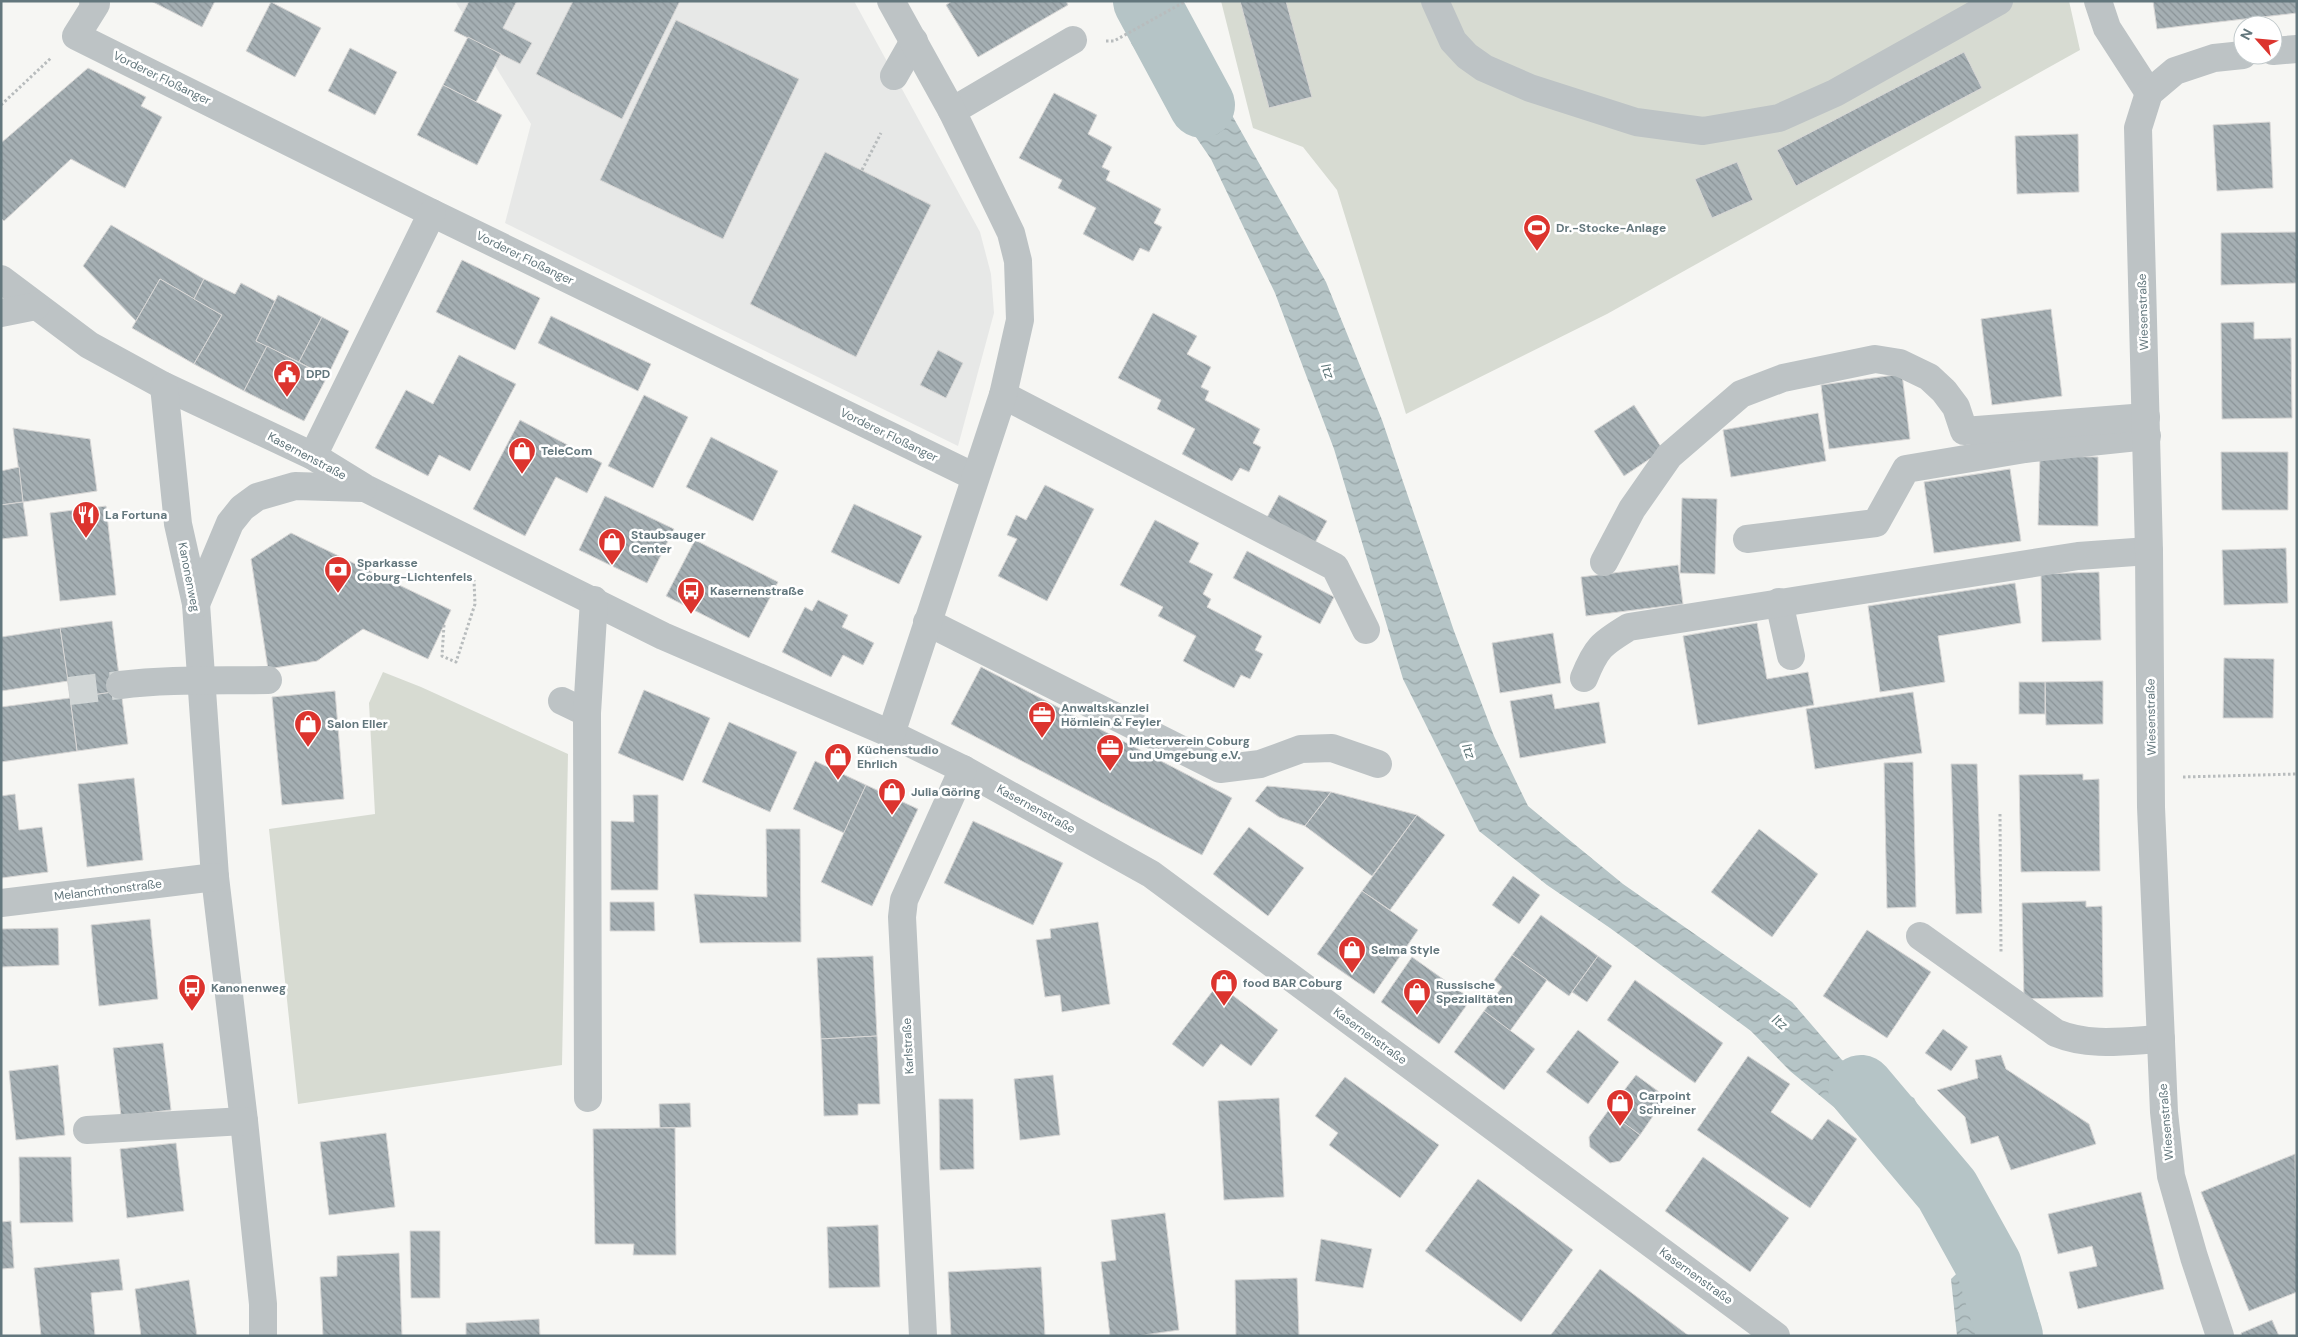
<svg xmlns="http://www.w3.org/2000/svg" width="2298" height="1337" font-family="'DM Sans',sans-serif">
<defs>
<pattern id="water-waves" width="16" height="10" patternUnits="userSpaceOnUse" patternTransform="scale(1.25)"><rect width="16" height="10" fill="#b5c4c6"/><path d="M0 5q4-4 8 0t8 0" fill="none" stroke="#97a4a6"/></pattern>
<pattern id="building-back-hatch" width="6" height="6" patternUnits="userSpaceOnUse" patternTransform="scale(1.25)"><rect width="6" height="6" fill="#a5afb3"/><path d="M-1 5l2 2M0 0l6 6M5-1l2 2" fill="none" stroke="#8a9397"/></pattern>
</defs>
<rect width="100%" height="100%" fill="#f6f6f3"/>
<polygon fill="#e7e8e7" points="455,1 854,1 980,232 991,274 994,313 958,446 505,223 531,124"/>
<g fill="#d7dbd2">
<polygon points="1221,1 2069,1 2080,50 1607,314 1406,414 1337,190 1303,147 1253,128"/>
<polygon points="383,672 421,687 568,754 562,1065 298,1104 269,829 375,814 369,703"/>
</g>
<g fill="url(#water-waves)">
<polygon points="1175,14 1326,282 1382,420 1454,631 1494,736 1528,806 1623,884 1792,1002 1842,1060 1914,1098 1940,1147 1894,1169 1852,1122 1790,1071 1751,1031 1610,928 1547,885 1479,831 1403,679 1334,449 1275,293 1211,159 1131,43"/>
<polygon points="2001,1231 2038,1314 2039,1336 1957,1336 1951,1279"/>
</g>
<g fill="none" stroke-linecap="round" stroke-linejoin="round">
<g stroke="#b5c4c6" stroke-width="66">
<polyline points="1146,1 1202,105"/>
<polyline points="1861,1088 1947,1190 1989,1266 2010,1336"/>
</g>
</g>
<g fill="url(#building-back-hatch)" stroke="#d8d7d6">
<polygon points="151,1 215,1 202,27"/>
<polygon points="469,1 517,1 503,28 532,43 520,64 454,31"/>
<polygon points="573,1 680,1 622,119 536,74"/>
<polygon points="952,1 1066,1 1068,5 978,57 946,5"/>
<polygon points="1240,1 1286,1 1312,97 1269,108"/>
<polygon points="2153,1 2297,1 2297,13 2157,29"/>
<polygon points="271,2 321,28 295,77 246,51"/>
<polygon points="676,20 799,79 723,239 600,180"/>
<polygon points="468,37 501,54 476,102 443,85"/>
<polygon points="350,48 397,72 375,115 328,91"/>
<polygon points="1964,52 1982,88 1796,186 1777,150"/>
<polygon points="88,68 146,97 141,106 162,117 125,188 71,159 4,221 1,218 1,143"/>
<polygon points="443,85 502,115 477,165 417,135"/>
<polygon points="1054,93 1097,115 1088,134 1112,147 1102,167 1110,171 1106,180 1161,209 1154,223 1162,227 1149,252 1140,248 1133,261 1083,234 1096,208 1058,188 1062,180 1019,158"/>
<polygon points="2270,122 2273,188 2217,191 2213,125"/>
<polygon points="2078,134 2079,192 2017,194 2015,136"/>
<polygon points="825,152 931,205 856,357 750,304"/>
<polygon points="1737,162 1753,200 1712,218 1695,179"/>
<polygon points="111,225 204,279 194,299 160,279 136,321 83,266"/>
<polygon points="2297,232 2297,283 2221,285 2221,233"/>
<polygon points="462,260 540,298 515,350 436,312"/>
<polygon points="160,279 222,315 194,364 132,328"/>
<polygon points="204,279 235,294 241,283 275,301 256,341 267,346 244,391 194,364 222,315 194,299"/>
<polygon points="278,295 322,317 299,362 256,341"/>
<polygon points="2051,309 2062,396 1992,405 1981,319"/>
<polygon points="1153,313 1197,336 1187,354 1211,367 1201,387 1209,391 1205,400 1260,429 1253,443 1261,447 1249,472 1240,468 1232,481 1182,454 1195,429 1157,409 1161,400 1118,378"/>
<polygon points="551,316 651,364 638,391 538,343"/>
<polygon points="322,317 349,331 327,377 299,362"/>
<polygon points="2254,322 2254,339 2291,338 2292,418 2222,419 2221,323"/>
<polygon points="267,346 327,377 304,421 244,391"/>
<polygon points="938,350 963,363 946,398 920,385"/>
<polygon points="459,355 516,384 470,471 439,455 428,476 375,448 406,390 433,404"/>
<polygon points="1902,374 1910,439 1829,449 1821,385"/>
<polygon points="644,395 688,417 653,488 608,466"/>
<polygon points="1634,405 1663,450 1624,476 1594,431"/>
<polygon points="1818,413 1826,461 1731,477 1723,430"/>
<polygon points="520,420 602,463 587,493 556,477 525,536 473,509"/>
<polygon points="13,428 90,439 97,491 23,502"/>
<polygon points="711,437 778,471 753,521 686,487"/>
<polygon points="2221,452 2288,452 2288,510 2222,510"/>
<polygon points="2040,456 2098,457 2098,526 2038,525"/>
<polygon points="19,467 23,502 1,505 1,471"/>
<polygon points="2010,469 2021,541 1934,553 1924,482"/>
<polygon points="1045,485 1094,509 1047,601 998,576 1017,539 1007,535 1016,515 1026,520"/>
<polygon points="1279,495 1327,521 1313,546 1265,521"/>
<polygon points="605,496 674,529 647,583 579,550"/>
<polygon points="1682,498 1717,499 1715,574 1680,573"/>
<polygon points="23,502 28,536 1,539 1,505"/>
<polygon points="854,504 922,536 899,584 831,552"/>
<polygon points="106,506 116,595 60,601 50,513"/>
<polygon points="1155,520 1199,543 1189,562 1213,574 1203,594 1211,599 1207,607 1262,636 1255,650 1263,654 1250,679 1241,675 1234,688 1183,661 1196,636 1158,616 1163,607 1120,585"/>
<polygon points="291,533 451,610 428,659 363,629 317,661 268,669 251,559"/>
<polygon points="695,540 778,582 749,638 666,596"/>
<polygon points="2286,548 2288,603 2224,605 2222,550"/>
<polygon points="1247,551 1334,597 1320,624 1233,578"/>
<polygon points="1678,565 1683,604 1586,616 1581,577"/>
<polygon points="2099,572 2101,640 2042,642 2041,574"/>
<polygon points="2015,583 2021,623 1938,636 1945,682 1880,692 1868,606"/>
<polygon points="818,600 848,615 842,627 874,643 863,665 843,655 831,677 782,652 805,607 812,611"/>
<polygon points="112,621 121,691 70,698 60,628"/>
<polygon points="1757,623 1767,679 1808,672 1814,705 1698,725 1683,636"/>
<polygon points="60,628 68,681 1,691 1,637"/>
<polygon points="1553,633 1561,683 1500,693 1492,643"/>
<polygon points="2224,658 2274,659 2273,718 2223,718"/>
<polygon points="981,667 1232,798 1202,855 951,724"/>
<polygon points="2103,681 2103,724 2046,725 2045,682"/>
<rect x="2019" y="682" width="26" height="32"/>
<polygon points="644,690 710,718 683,781 618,753"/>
<polygon points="121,691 128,744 77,751 70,698"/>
<polygon points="335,691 344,799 282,805 272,697"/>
<polygon points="1913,692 1922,753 1815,769 1806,709"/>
<polygon points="1552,694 1555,709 1599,702 1606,743 1520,758 1510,701"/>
<polygon points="70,698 77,751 1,762 1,707"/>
<polygon points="729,722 797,752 770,812 702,782"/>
<polygon points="815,761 866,785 844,833 793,809"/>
<polygon points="1913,762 1916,907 1887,908 1884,763"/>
<polygon points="1951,764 1977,764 1982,913 1956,914"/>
<polygon points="2083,774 2083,780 2099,779 2100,871 2021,872 2019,775"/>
<polygon points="134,778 143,860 87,867 78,784"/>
<polygon points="866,785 918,809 872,906 821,882"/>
<polygon points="1267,786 1331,792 1305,826 1279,817 1255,801"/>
<polygon points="1331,792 1417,815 1372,876 1305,826"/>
<polygon points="15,794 19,830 42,827 48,872 1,878 1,796"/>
<polygon points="633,795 658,795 658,890 611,890 611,821 634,822"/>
<polygon points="1417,815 1445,835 1390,910 1362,891"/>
<polygon points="973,821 1063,863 1033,925 944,883"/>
<polygon points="1249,827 1304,868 1268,916 1213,874"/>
<polygon points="766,829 800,829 801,942 700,943 694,894 767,897"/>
<polygon points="1759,829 1818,874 1772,937 1711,892"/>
<polygon points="1513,876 1540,895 1519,924 1492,905"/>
<polygon points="1362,891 1418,930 1374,994 1317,954"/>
<polygon points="2086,901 2086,907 2102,906 2103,997 2024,999 2022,903"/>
<polygon points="610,902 654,902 655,931 610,931"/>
<polygon points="1541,915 1598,956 1569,996 1512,955"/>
<polygon points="150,919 158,999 99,1006 91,925"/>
<polygon points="1098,922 1110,1004 1062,1012 1060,995 1045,997 1036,940 1051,938 1050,929"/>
<polygon points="58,928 59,965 1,967 1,929"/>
<polygon points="1867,930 1931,972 1887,1038 1823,996"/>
<polygon points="1512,955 1547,980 1510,1031 1484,1011 1502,987 1494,980"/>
<polygon points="873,956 877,1036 821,1039 817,958"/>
<polygon points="1598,956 1612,966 1587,1002 1572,992"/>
<polygon points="1412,957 1471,999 1439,1044 1381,1002"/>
<polygon points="1635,980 1723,1043 1695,1083 1607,1020"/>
<polygon points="1218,984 1278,1030 1251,1066 1221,1044 1203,1067 1172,1044"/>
<polygon points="1484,1011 1535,1049 1504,1090 1454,1052"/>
<polygon points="1943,1029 1968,1047 1951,1071 1925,1053"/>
<polygon points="1578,1030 1619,1062 1588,1104 1546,1072"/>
<polygon points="877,1036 880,1104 858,1104 858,1115 824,1116 821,1039"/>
<polygon points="163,1043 171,1110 121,1116 113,1048"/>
<polygon points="2001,1055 2006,1069 2089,1124 2096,1144 2011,1170 1998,1136 1971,1144 1965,1117 1937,1090 1978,1078 1975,1060"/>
<polygon points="1748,1056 1790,1084 1771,1112 1812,1140 1828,1119 1857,1139 1810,1208 1697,1130"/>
<polygon points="58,1065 65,1135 16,1140 9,1071"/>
<polygon points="1053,1075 1060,1135 1020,1140 1014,1079"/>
<polygon points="1636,1075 1666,1097 1640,1135 1608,1111"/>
<polygon points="1345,1077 1439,1145 1400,1198 1329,1145 1338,1133 1315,1116"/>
<polygon points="1279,1098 1284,1197 1224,1200 1218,1101"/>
<polygon points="939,1099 973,1099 974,1169 940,1170"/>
<polygon points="690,1103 691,1127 660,1128 659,1104"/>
<polygon points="1608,1111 1640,1135 1620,1161 1610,1163 1590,1147 1589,1137"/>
<polygon points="660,1128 675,1128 676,1255 633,1255 634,1244 595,1244 593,1129"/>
<polygon points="386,1133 395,1207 329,1215 320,1142"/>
<polygon points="176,1143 184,1211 127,1218 120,1149"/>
<polygon points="2295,1154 2297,1292 2249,1311 2201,1192"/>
<polygon points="19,1157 71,1157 73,1222 20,1223"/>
<polygon points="1703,1157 1789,1218 1750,1272 1665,1211"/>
<polygon points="1478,1179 1573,1250 1521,1322 1425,1251"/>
<polygon points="2141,1192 2164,1289 2078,1309 2069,1272 2097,1266 2092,1246 2058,1254 2048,1214"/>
<polygon points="1165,1213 1179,1330 1137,1336 1110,1336 1101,1262 1116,1260 1111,1220"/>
<polygon points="11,1221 14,1268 1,1269 1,1222"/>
<polygon points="878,1225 880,1287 829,1288 827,1227"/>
<polygon points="410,1231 440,1231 440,1298 411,1298"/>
<polygon points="1321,1239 1372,1249 1363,1288 1315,1281"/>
<polygon points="399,1253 402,1336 323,1336 320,1277 337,1276 337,1256"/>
<polygon points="119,1259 123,1290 91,1293 95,1336 41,1336 34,1268"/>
<polygon points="1041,1267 1045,1336 951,1336 948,1272"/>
<polygon points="1600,1269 1689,1336 1550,1336"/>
<polygon points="1297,1278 1299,1336 1236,1336 1235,1280"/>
<polygon points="189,1280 197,1336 141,1336 135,1289"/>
<polygon points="539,1319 540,1336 466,1336 466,1323"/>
<polygon points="2272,1320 2279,1336 2242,1336 2241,1333"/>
</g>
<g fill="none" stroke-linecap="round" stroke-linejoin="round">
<polyline stroke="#d1d6d6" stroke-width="28" stroke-dasharray="28 14" stroke-linecap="butt" points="69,691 120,685"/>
<g stroke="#b8bcbd" stroke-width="3" stroke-dasharray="2.5 2.5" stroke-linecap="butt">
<polyline points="1106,41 1114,41 1186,1"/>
<polyline points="1,105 51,58"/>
<polyline points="862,170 881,133"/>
<polyline points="444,625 442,656 456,662 475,604 474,580"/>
<polyline points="2183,777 2297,774"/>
<polyline points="2000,814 2001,953"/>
</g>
<g stroke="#bdc3c5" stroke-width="28">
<polyline points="93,1 96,4 76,36 432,213 975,477"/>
<polyline points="1435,1 1453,41 1467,56 1484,68 1530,88 1636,122 1703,131 1779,118 1835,93 1999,1"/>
<polyline points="2098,1 2107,28 2149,93"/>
<polyline points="2273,51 2297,49"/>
<polyline points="894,76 914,41"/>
<polyline points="952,111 1073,40"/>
<polyline points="1,279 89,345 164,386 313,456 365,488 663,636 891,734 963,769 1151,874 1776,1336"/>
<polyline points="1,313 36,306"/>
<polyline points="164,386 178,524 196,604 215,877 244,1121 263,1304 263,1336"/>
<polyline points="1003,395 1335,567 1366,630"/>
<polyline points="313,456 432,213"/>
<polyline points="1747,539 1876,523 1906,469 2025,449 2147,436"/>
<polyline points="1604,562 1632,509 1669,456 1741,394 1783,378 1875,359 1900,363 1929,377 1944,391 1956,407 1964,431 2146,417"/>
<polyline points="1779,602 1791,656"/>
<polyline points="196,604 230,523 242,508 257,497 295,486 363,488"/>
<polyline points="927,622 1220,769 1260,764 1301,749 1332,748 1378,764"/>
<path d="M 1584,678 C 1596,648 1601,644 1629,627 L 2078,556 L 2149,551"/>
<path d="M 120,685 C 169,679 218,681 268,680"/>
<polyline points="562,701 587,713"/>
<polyline points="891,734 1003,395 1020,320 1018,261 1011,233 952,111 891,1"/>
<polyline points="1,903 215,877"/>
<path d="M 1920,936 L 2056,1033 C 2090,1047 2125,1041 2161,1039"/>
<polyline points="588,1098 587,713 594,600"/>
<polyline points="87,1130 244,1121"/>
<polyline points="923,1336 902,917 904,900 963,769"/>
<polyline points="2220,1336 2194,1257 2171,1176 2164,1112 2151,807 2149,551 2138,128 2149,93 2175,71 2214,58 2243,55"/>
</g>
</g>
<defs>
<symbol id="stadium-pin" viewBox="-11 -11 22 30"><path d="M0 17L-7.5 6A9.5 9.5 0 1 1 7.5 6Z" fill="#dc342e" stroke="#fff"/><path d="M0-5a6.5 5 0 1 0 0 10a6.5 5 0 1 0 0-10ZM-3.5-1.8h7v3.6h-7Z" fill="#fff"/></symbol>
<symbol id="civic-pin" viewBox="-11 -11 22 30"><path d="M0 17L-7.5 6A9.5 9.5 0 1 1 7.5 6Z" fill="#dc342e" stroke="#fff"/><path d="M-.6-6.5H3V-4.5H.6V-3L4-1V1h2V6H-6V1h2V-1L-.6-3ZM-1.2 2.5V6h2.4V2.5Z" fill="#fff"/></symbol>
<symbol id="shop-pin" viewBox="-11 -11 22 30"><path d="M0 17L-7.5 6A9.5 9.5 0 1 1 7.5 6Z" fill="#dc342e" stroke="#fff"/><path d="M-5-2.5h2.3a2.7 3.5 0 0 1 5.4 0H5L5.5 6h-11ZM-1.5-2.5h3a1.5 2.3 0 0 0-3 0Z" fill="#fff"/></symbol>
<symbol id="restaurant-pin" viewBox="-11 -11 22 30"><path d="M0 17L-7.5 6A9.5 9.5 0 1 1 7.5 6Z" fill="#dc342e" stroke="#fff"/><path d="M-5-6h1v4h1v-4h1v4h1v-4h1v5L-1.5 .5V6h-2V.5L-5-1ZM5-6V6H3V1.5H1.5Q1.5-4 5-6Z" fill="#fff"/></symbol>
<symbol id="bank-pin" viewBox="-11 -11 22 30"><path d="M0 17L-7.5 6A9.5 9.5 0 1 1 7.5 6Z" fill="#dc342e" stroke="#fff"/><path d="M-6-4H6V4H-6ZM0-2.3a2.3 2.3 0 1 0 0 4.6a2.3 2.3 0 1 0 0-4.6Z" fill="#fff"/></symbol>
<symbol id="bus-pin" viewBox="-11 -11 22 30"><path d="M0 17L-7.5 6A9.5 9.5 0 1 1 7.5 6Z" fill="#dc342e" stroke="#fff"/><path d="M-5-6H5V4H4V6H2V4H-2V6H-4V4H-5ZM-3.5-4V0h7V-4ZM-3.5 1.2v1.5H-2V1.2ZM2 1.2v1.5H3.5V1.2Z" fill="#fff"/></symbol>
<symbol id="office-pin" viewBox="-11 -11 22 30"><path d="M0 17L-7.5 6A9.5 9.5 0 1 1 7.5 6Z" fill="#dc342e" stroke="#fff"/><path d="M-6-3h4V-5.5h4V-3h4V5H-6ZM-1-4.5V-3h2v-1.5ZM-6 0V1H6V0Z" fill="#fff"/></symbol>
</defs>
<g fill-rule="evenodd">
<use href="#stadium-pin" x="1521" y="212" width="32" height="43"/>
<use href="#civic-pin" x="271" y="358" width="32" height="43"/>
<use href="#shop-pin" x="506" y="435" width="32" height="43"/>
<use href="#restaurant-pin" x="70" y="499" width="32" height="43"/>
<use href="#shop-pin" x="596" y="526" width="32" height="43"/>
<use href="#bank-pin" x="322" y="554" width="32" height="43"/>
<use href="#bus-pin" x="675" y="575" width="32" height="43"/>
<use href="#office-pin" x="1026" y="699" width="32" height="43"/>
<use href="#shop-pin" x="292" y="708" width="32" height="43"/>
<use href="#office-pin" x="1094" y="732" width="32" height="43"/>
<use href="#shop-pin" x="822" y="741" width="32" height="43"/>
<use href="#shop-pin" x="876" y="776" width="32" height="43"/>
<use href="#shop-pin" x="1336" y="934" width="32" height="43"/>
<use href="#shop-pin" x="1208" y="967" width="32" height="43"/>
<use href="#bus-pin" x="176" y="972" width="32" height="43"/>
<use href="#shop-pin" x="1401" y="976" width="32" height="43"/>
<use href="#shop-pin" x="1604" y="1087" width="32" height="43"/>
</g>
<g text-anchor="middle" stroke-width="5" stroke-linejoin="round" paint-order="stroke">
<g font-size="12" fill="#63777d" stroke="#fff">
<text transform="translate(162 78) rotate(26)" y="4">Vorderer Floßanger</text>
<text transform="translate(525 258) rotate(26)" y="4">Vorderer Floßanger</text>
<text transform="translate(2143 312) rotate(-92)" y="4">Wiesenstraße</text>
<text transform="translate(889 435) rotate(26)" y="4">Vorderer Floßanger</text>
<text transform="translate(307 456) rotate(28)" y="4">Kasernenstraße</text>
<text transform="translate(189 577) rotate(79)" y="4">Kanonenweg</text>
<text transform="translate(2151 717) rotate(-91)" y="4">Wiesenstraße</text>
<text transform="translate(1036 809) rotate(29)" y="4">Kasernenstraße</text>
<text transform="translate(108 890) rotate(-7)" y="4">Melanchthonstraße</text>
<text transform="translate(1370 1036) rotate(36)" y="4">Kasernenstraße</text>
<text transform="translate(908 1046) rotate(-93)" y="4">Karlstraße</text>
<text transform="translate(2166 1122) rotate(-95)" y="4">Wiesenstraße</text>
<text transform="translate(1696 1276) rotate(36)" y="4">Kasernenstraße</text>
</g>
<g font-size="12" font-weight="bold" fill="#63777d" stroke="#fff" text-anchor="start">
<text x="1556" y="232">Dr.-Stocke-Anlage</text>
<text x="306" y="378">DPD</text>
<text x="541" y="455">TeleCom</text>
<text x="105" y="519">La Fortuna</text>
<text x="631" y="539">Staubsauger<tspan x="631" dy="14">Center</tspan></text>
<text x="357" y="567">Sparkasse<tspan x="357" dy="14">Coburg-Lichtenfels</tspan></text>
<text x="710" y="595">Kasernenstraße</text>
<text x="1061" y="712">Anwaltskanzlei<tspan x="1061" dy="14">Hörnlein &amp; Feyler</tspan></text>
<text x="327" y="728">Salon Eller</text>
<text x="1129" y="745">Mieterverein Coburg<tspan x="1129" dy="14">und Umgebung e.V.</tspan></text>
<text x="857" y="754">Küchenstudio<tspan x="857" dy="14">Ehrlich</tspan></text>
<text x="911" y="796">Julia Göring</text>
<text x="1371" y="954">Selma Style</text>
<text x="1243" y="987">food BAR Coburg</text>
<text x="1436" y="989">Russische<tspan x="1436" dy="14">Spezialitäten</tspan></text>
<text x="211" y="992">Kanonenweg</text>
<text x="1639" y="1100">Carpoint<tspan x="1639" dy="14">Schreiner</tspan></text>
</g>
<g font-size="14" font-style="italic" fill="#5e7678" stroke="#fff">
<text transform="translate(1328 371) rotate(70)" y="5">Itz</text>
<text transform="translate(1469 751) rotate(70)" y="5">Itz</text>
<text transform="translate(1780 1022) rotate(38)" y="5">Itz</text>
</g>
</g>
<rect width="2298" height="1337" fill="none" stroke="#63777d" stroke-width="5"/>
<g transform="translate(2258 40) rotate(297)"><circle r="24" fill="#ffffff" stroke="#c1c9cb"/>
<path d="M0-4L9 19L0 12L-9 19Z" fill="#dc342e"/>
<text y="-8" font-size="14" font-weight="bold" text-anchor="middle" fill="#63777d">N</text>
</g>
</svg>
